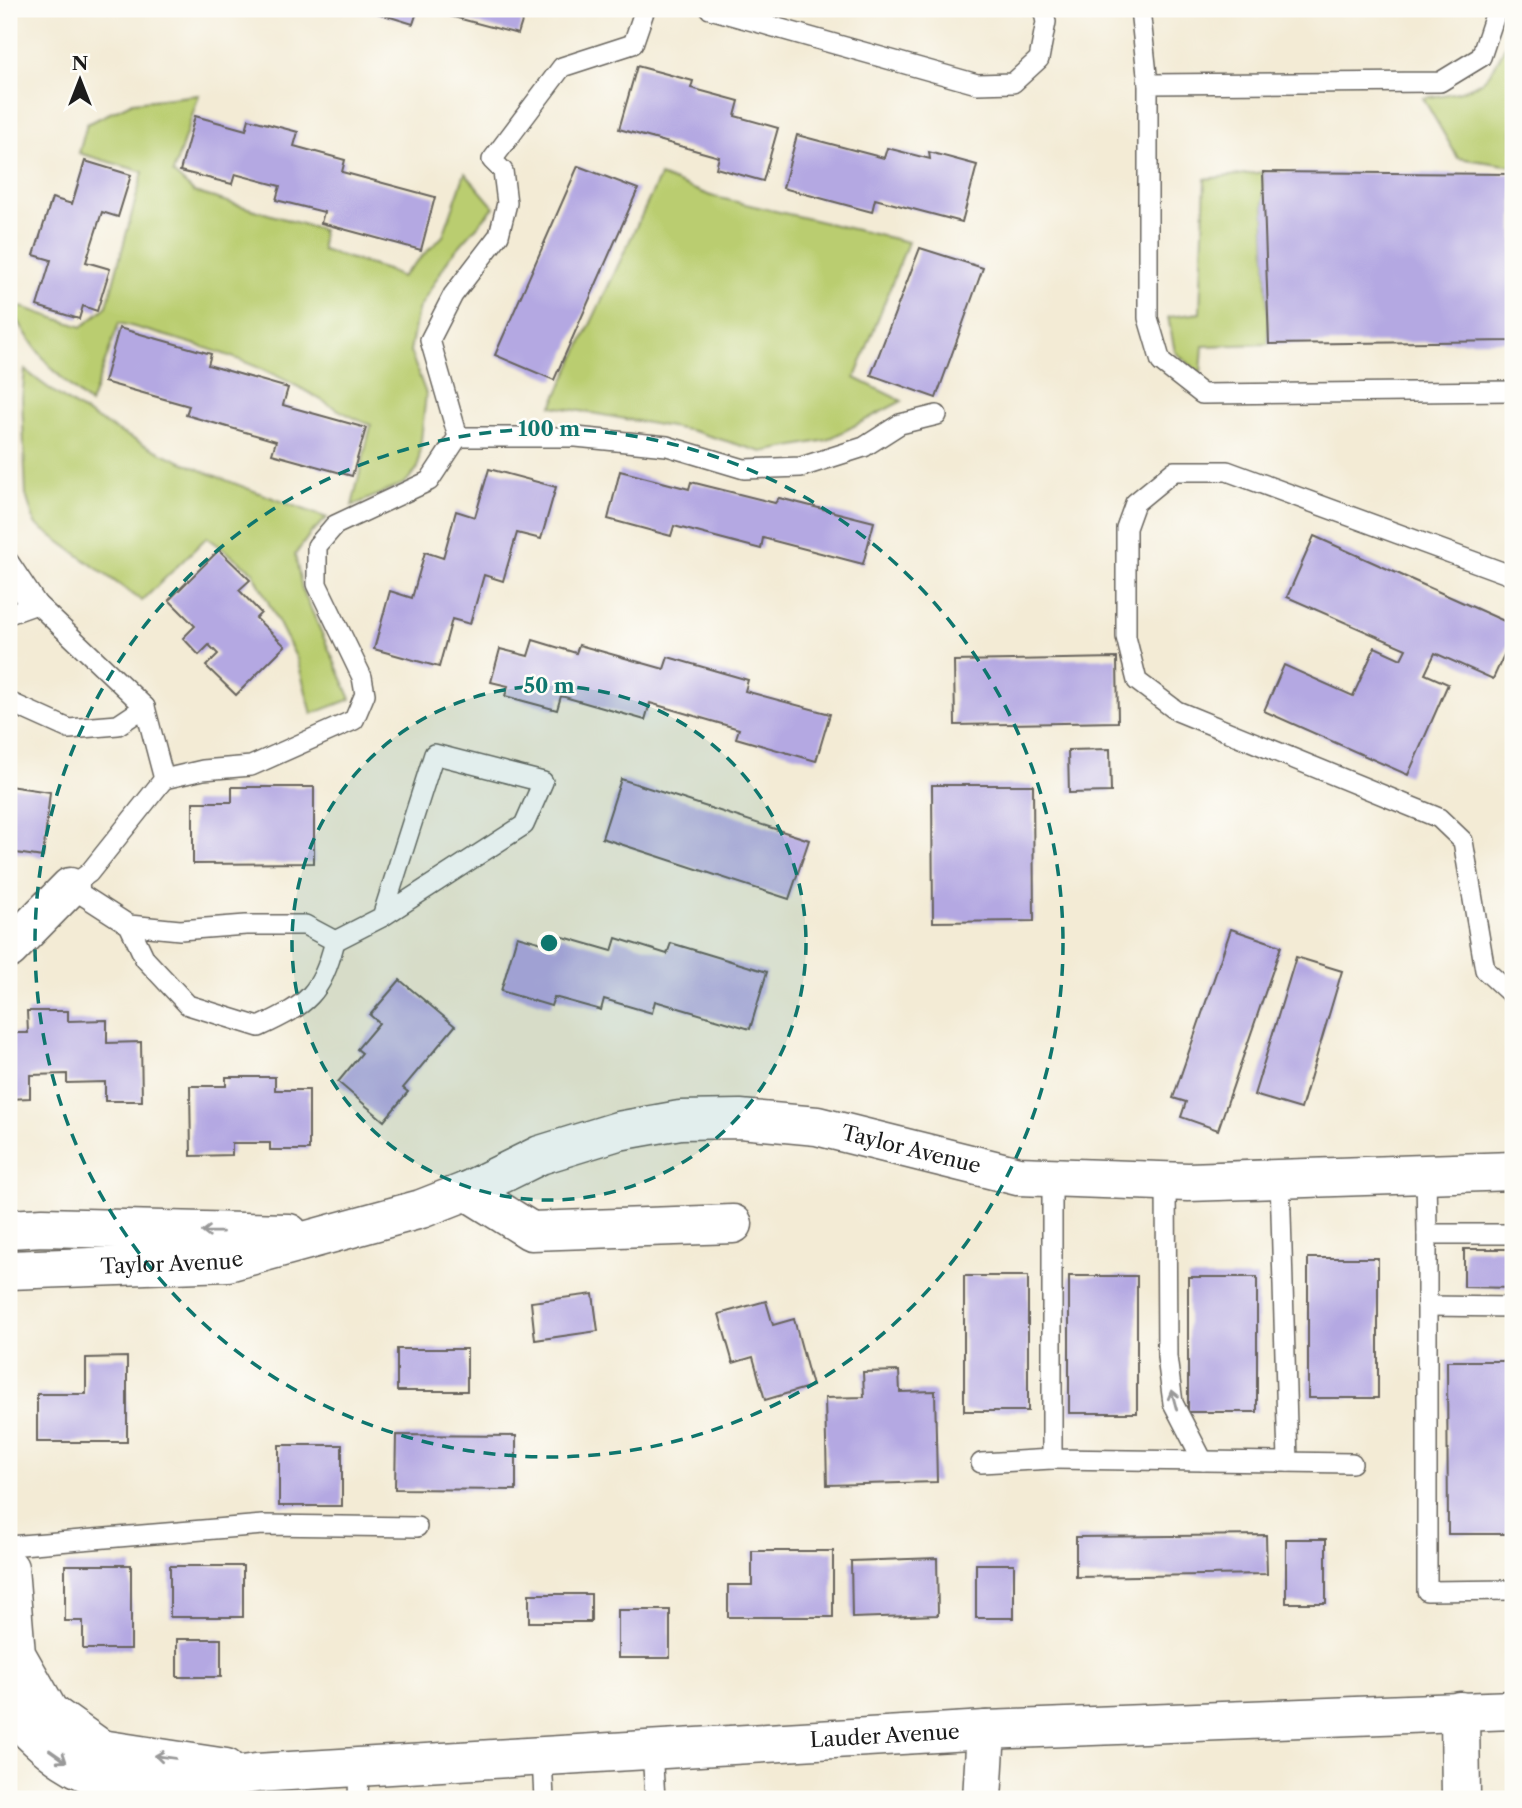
<svg xmlns="http://www.w3.org/2000/svg" width="1522" height="1808" font-family="'Libre Caslon Text',serif">
<rect width="100%" height="100%" fill="#fdfcf7"/>
<filter id="ink" filterUnits="userSpaceOnUse"><feTurbulence type="fractalNoise" baseFrequency=".0143" numOctaves="2"/><feDisplacementMap in="SourceGraphic" scale="14" xChannelSelector="R" yChannelSelector="G"/><feConvolveMatrix kernelMatrix="1 2 1 2 8 2 1 2 1" color-interpolation-filters="sRGB"/></filter>
<filter id="wash" filterUnits="userSpaceOnUse"><feTurbulence type="fractalNoise" baseFrequency=".00686" numOctaves="4" result="noise"/><feDisplacementMap in="SourceGraphic" scale="28" xChannelSelector="R" yChannelSelector="G"/><feGaussianBlur stdDeviation="1.57" result="paint"/><feColorMatrix in="noise" values="0 0 0 0 0 0 0 0 0 0 0 0 0 0 0 0 0 1.4 0 .05"/><feComposite in="paint" operator="in"/></filter>
<g filter="url(#wash)">
<rect width="100%" height="100%" fill="#f3ebd5"/>
<g fill="#bacd70" stroke="#6b7446" stroke-width="2">
<path d="M 1512,28 L 1513,166 L 1458,158 L 1423,98 C 1484,89 1489,86 1512,28 Z"/>
<path d="M 199,95 L 173,173 L 194,192 L 322,230 L 322,250 L 387,270 L 401,277 L 443,236 L 465,173 L 494,207 L 449,258 L 418,310 L 410,351 L 426,394 L 418,468 L 405,483 L 352,506 L 371,425 C 338,413 319,397 289,382 C 235,354 178,339 119,323 L 90,404 C 52,372 31,348 9,303 L 82,327 L 107,306 L 143,172 L 79,153 L 87,124 L 133,102 Z"/>
<polygon points="1263,172 1269,344 1203,346 1201,374 1175,352 1168,317 1200,313 1205,179"/>
<polygon points="660,176 711,196 908,242 855,378 902,401 827,440 762,452 693,431 552,406"/>
<path d="M 25,370 C 113,442 222,479 327,518 L 310,534 L 295,555 L 302,589 L 351,699 L 312,714 L 297,659 L 253,572 L 207,537 L 142,601 L 35,524 L 26,495 L 22,398 Z"/>
</g>
<g id="blocks">
<g fill="#b4a8e2">
<polygon points="364,9 418,9 413,24"/>
<polygon points="423,9 526,9 518,34"/>
<polygon points="637,66 693,81 691,88 739,101 735,116 778,128 763,181 716,168 719,157 619,129"/>
<polygon points="195,116 246,130 249,119 298,132 294,146 345,160 342,172 435,197 421,250 321,223 324,212 276,200 280,186 235,174 232,184 180,171"/>
<polygon points="797,135 884,158 887,148 930,159 929,152 977,165 962,222 875,199 872,212 783,188"/>
<polygon points="85,161 131,175 118,217 102,212 86,262 110,269 97,311 83,306 79,319 37,306 51,260 34,255 52,198 72,204"/>
<polygon points="578,166 638,189 554,380 495,355"/>
<polygon points="1263,172 1513,174 1513,341 1269,344"/>
<polygon points="920,248 983,268 936,398 871,375"/>
<polygon points="119,328 211,354 208,365 288,388 283,405 366,428 352,476 272,454 276,441 186,415 189,406 104,382"/>
<polygon points="489,469 556,487 541,539 517,533 503,581 484,575 470,624 452,619 439,667 374,649 390,591 412,598 425,552 443,558 456,511 475,517"/>
<polygon points="620,471 689,489 691,482 775,503 779,498 874,522 863,564 763,538 761,549 674,526 671,536 608,519"/>
<polygon points="1314,536 1513,625 1513,635 1493,679 1435,653 1425,674 1448,684 1408,775 1264,711 1284,665 1353,696 1375,647 1401,659 1406,649 1287,597"/>
<polygon points="219,550 250,580 239,590 261,613 256,618 285,646 236,695 206,666 218,654 209,645 199,655 183,638 195,626 169,600"/>
<polygon points="533,640 576,653 579,645 664,669 668,657 748,680 745,691 830,714 816,761 736,738 739,729 650,703 645,720 561,696 557,710 505,696 508,686 491,682 500,649 528,656"/>
<polygon points="1117,658 1118,722 955,725 954,661"/>
<polygon points="1110,749 1111,792 1069,793 1068,750"/>
<polygon points="621,779 809,840 789,899 602,838"/>
<polygon points="932,785 1033,785 1034,921 933,922"/>
<polygon points="9,786 50,792 43,857 9,852"/>
<polygon points="232,787 314,787 314,863 193,864 193,802 232,802"/>
<polygon points="1231,929 1281,946 1218,1130 1181,1117 1186,1102 1173,1098"/>
<polygon points="517,936 557,947 560,936 612,951 616,938 667,954 671,943 767,972 750,1029 655,1001 652,1013 604,999 601,1010 554,997 551,1006 501,991"/>
<polygon points="1296,957 1342,971 1301,1109 1254,1095"/>
<polygon points="400,980 455,1026 403,1088 408,1092 384,1121 338,1082 362,1053 357,1049 379,1023 370,1015"/>
<polygon points="27,1011 68,1011 68,1021 107,1020 107,1043 141,1042 142,1101 105,1101 105,1082 67,1083 67,1074 30,1075 30,1098 9,1099 9,1033 28,1033"/>
<polygon points="226,1077 275,1077 275,1090 309,1090 309,1150 270,1150 270,1143 232,1143 232,1155 191,1156 190,1086 226,1086"/>
<polygon points="1464,1249 1513,1249 1513,1288 1464,1287"/>
<rect x="1308" y="1258" width="70" height="140"/>
<rect x="964" y="1276" width="64" height="135"/>
<rect x="1069" y="1276" width="68" height="137"/>
<rect x="1188" y="1277" width="69" height="135"/>
<polygon points="593,1294 598,1331 535,1340 531,1302"/>
<polygon points="766,1301 773,1325 794,1319 812,1386 765,1400 753,1357 733,1363 719,1314"/>
<rect x="397" y="1349" width="70" height="42"/>
<polygon points="127,1357 127,1442 37,1442 37,1394 86,1394 86,1358"/>
<polygon points="1447,1361 1513,1361 1513,1534 1448,1534"/>
<polygon points="899,1371 900,1392 935,1391 937,1482 827,1485 825,1398 864,1397 863,1372"/>
<polygon points="396,1435 516,1436 516,1490 395,1489"/>
<rect x="279" y="1445" width="63" height="61"/>
<polygon points="1266,1535 1267,1574 1076,1577 1076,1537"/>
<rect x="1286" y="1539" width="40" height="64"/>
<polygon points="752,1551 833,1551 833,1617 728,1617 728,1585 752,1585"/>
<polygon points="937,1558 938,1615 852,1618 851,1561"/>
<rect x="976" y="1564" width="38" height="54"/>
<polygon points="65,1565 131,1565 131,1649 83,1649 83,1621 65,1621"/>
<rect x="170" y="1566" width="73" height="51"/>
<rect x="529" y="1594" width="62" height="28"/>
<rect x="618" y="1610" width="52" height="48"/>
<rect x="177" y="1639" width="44" height="38"/>
<polygon points="1380,1796 1380,1799 1329,1799 1329,1797"/>
</g>
</g>
</g>
<g filter="url(#ink)">
<use href="#blocks" fill-opacity="0" stroke="#67645d" stroke-width="2"/>
<g fill="none" stroke-linecap="round" stroke-linejoin="round">
<defs>
<g id="service">
<polyline points="710,9 977,84 1013,83 1039,59 1046,22 1043,9"/>
<polyline points="1140,9 1148,84"/>
<polyline points="1497,9 1481,57 1440,82 1148,84 1148,318 1161,362 1202,394 1513,391"/>
<polyline points="458,437 576,437 667,446 744,469 801,467 864,447 900,424 937,415"/>
<polyline points="9,562 37,604 9,585"/>
<polyline points="1513,576 1227,471 1174,471 1135,503 1126,528 1126,637 1137,681 1177,711 1439,818 1463,841 1485,970 1513,996"/>
<polyline points="9,614 37,604 145,707 164,779"/>
<polyline points="9,702 69,729 118,725 145,707"/>
<polyline points="164,779 203,770 251,766 354,720 365,694 362,677 317,584 317,546 335,525 429,481 458,437 430,340 453,295 499,235 507,203 503,171 492,160 562,67 633,44 645,9"/>
<path d="M 129,925 L 180,930 L 246,925 L 305,925 L 335,941 C 321,995 308,1004 259,1027 L 188,1005 L 145,959 L 129,925 L 70,887 L 89,873 L 164,779"/>
<polyline points="335,941 382,917 434,754 543,782 524,825 382,917"/>
<polyline points="1426,1174 1427,1234 1513,1234"/>
<polyline points="1052,1177 1052,1459 1352,1463"/>
<polyline points="1280,1178 1288,1462"/>
<polyline points="1166,1181 1167,1357 1173,1403 1203,1461"/>
<polyline points="1427,1234 1427,1591 1513,1590"/>
<polyline points="1427,1306 1513,1307"/>
<polyline points="981,1463 1052,1459"/>
<polyline points="9,1546 263,1525 417,1527"/>
<polyline points="652,1750 655,1799"/>
<polyline points="542,1757 544,1799"/>
<polyline points="358,1799 359,1767"/>
</g>
<g id="minor">
<polyline points="9,949 70,887"/>
<polyline points="467,1191 531,1231 733,1224"/>
<polyline points="9,1229 43,1227 289,1233"/>
<path id="s1" d="M 9,1270 L 228,1262 L 421,1209 L 467,1191 L 540,1155 L 618,1131 L 680,1120 L 740,1119 L 817,1126 L 1018,1176 L 1188,1182 L 1513,1171"/>
<polyline points="9,1568 16,1654 49,1712 101,1749 226,1768"/>
<path id="s2" d="M 9,1709 C 92,1804 143,1791 256,1773 L 986,1730 L 1513,1710"/>
<polyline points="1460,1711 1461,1799"/>
<polyline points="982,1799 986,1730"/>
</g>
</defs>
<use href="#service" stroke="#67645d" stroke-width="22"/>
<use href="#minor" stroke="#67645d" stroke-width="41"/>
<use href="#service" stroke="#fff" stroke-width="19"/>
<use href="#minor" stroke="#fff" stroke-width="38"/>
</g>
<defs><path id="oneway-shaft" d="M-6 0H5M1.5-3L5.5 0L1.5 3" fill="none" stroke-width="1.6" stroke-linecap="round" stroke-linejoin="round" transform="scale(1.75)"/></defs>
<g stroke="#999">
<use href="#oneway-shaft" transform="translate(212 1232) rotate(-179)"/>
<use href="#oneway-shaft" transform="translate(1174 1400) rotate(-105)"/>
<use href="#oneway-shaft" transform="translate(58 1756) rotate(35)"/>
<use href="#oneway-shaft" transform="translate(165 1757) rotate(-172)"/>
</g>
</g>
<circle cx="549" cy="943" r="257" fill="#0f766e" fill-opacity=".12"/>
<g fill="none" stroke="#0f766e" stroke-width="3.5" stroke-dasharray="12 9">
<circle cx="549" cy="943" r="257"/>
<circle cx="549" cy="943" r="514"/>
</g>
<g text-anchor="middle" stroke-width="5" stroke-linejoin="round" paint-order="stroke">
<g font-size="21" fill="#1c1c1c" stroke="#fdfcf7">
<text dy="7" stroke="none"><textPath href="#s1" startOffset="929">Taylor Avenue</textPath></text>
<text dy="7" stroke="none"><textPath href="#s1" startOffset="163">Taylor Avenue</textPath></text>
<text dy="7" stroke="none"><textPath href="#s2" startOffset="903">Lauder Avenue</textPath></text>
</g>
</g>
<circle cx="549" cy="943" r="10" fill="#0f766e" stroke="#fdfcf7" stroke-width="3.5"/>
<g font-size="21" text-anchor="middle" font-weight="bold" fill="#0f766e" stroke="#fdfcf7" stroke-width="5" stroke-linejoin="round" paint-order="stroke">
<text x="549" y="436">100 m</text>
<text x="549" y="693">50 m</text>
</g>
<rect width="1522" height="1808" fill="none" stroke="#fdfcf7" stroke-width="35"/>
<g transform="translate(80 80)" stroke="#fdfcf7" stroke-width="5" paint-order="stroke">
<path d="M0-5L12 26L0 18L-12 26Z" fill="#1c1c1c"/>
<text y="-10" font-size="19" font-weight="bold" text-anchor="middle" fill="#1c1c1c">N</text>
</g>
</svg>
